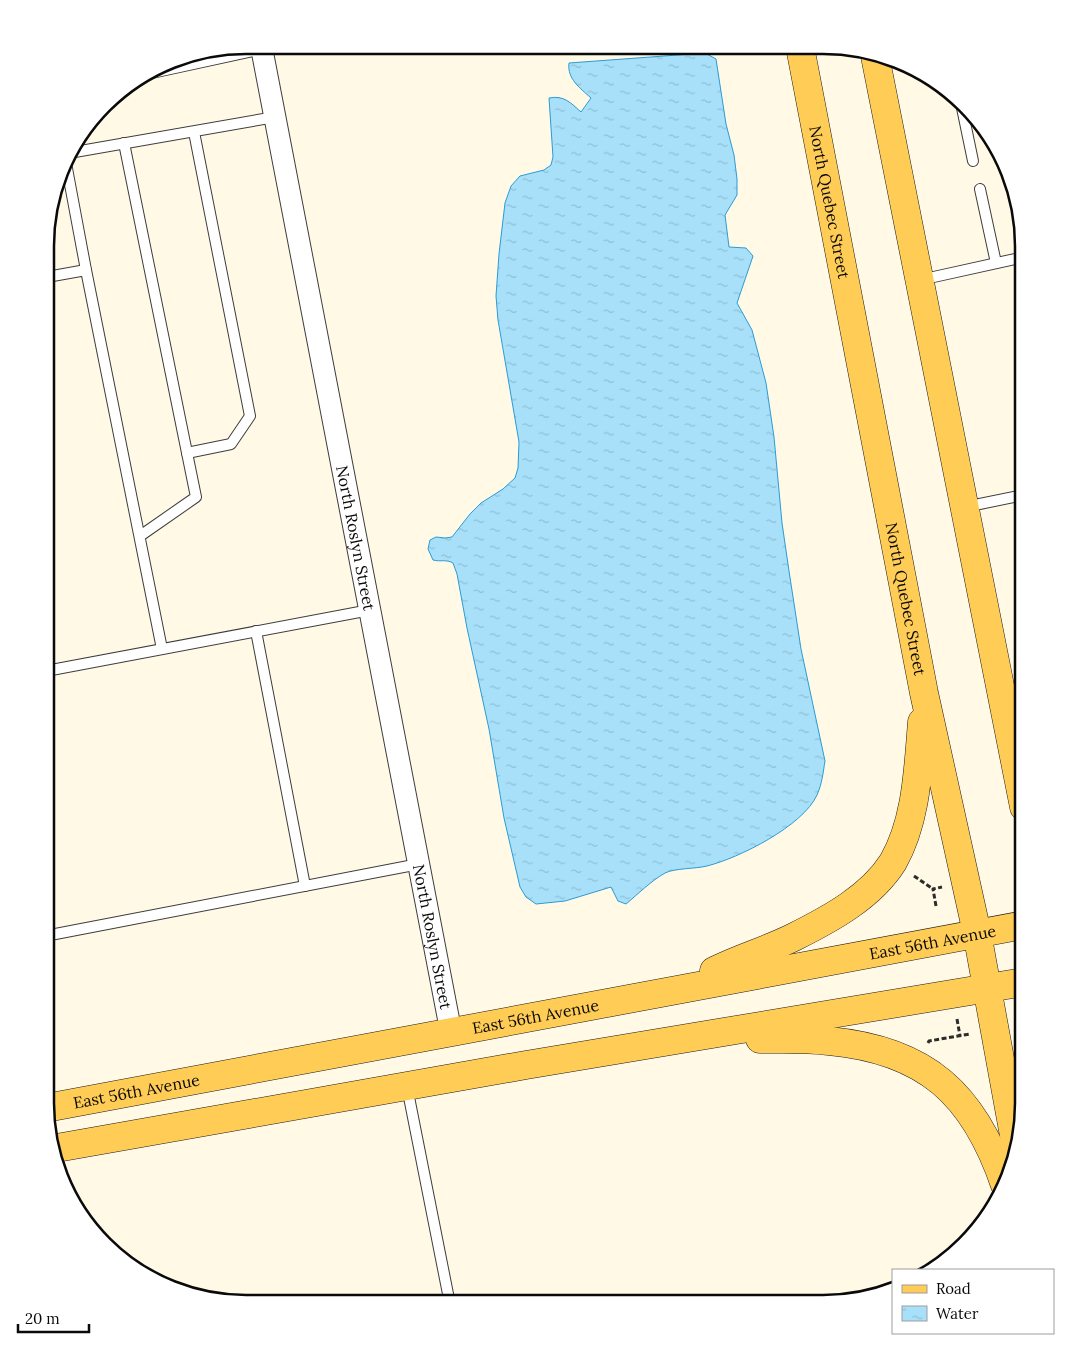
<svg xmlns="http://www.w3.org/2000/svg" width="1069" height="1349" font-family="Lora,serif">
<defs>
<pattern id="water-ripples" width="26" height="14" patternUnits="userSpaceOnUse" patternTransform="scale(1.25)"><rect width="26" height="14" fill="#a8e0fa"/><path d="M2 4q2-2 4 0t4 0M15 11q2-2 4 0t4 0" fill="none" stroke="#8fbfd5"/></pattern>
</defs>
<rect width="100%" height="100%" fill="#fff9e6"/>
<path fill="url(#water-ripples)" stroke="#2a9bd5" d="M 705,53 L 716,59 L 726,124 L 734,155 L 737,179 L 737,195 L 725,215 L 729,247 L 746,248 L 753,256 L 737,303 L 752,330 L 766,383 L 774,437 L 782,523 L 789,571 L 801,649 L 825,761 C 823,773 822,784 817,795 C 803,826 739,858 707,866 C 695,869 675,868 665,873 C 651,881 638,894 626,904 L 618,901 L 611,887 L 565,901 L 536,904 L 526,897 L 520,887 L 504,818 L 489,729 L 467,628 L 457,574 L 453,563 C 446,559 441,562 433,560 L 428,549 L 430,540 L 436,537 L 445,538 L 452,537 L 470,514 L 481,503 L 503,489 L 515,478 L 518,468 L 519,442 L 498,320 L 496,296 L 499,254 L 505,203 L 511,186 L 520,176 L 544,170 L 551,165 L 553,157 L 549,98 C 564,95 571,103 581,112 L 591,98 C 580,88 567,79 569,63 Z"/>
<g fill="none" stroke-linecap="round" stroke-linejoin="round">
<defs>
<g id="lane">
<polyline points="152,73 262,49"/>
<polyline points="962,108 973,161"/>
<polyline points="124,143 196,497 140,536"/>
<polyline points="69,153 275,117"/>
<polyline points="66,163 86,270"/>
<polyline points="980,189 996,263"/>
<polyline points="47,277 86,270 162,649"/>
<polyline points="920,280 1024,257"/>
<polyline points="187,453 231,444 250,416 194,132"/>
<polyline points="965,507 1024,495"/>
<polyline points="256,631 305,886"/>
<polyline points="46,671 370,610"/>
<polyline points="45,936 419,864"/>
<polyline points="407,1087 450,1304"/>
</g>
<g id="street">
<path id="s1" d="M 261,45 L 451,1032"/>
</g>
<g id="primary">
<path id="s2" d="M 800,47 L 924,693 L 977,933 L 1017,1152"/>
<polyline points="875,56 1024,807"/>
<path d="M 714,971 C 740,958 768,950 794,937 C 830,919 871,897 893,862 C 917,820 918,768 922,722"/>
<path d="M 760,1039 C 782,1039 806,1038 829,1041 C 926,1050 974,1094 1005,1185"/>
<path id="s3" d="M 46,1108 L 1024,925"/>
<polyline points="51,1149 526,1065 1024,982"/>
</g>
</defs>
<use href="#lane" stroke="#3d3d3d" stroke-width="12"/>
<use href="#street" stroke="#3d3d3d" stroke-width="23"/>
<use href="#primary" stroke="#1b1b1b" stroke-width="29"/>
<g stroke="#2c2c2c" stroke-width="3" stroke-dasharray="5 2.5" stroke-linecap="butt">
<polyline points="914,876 933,889"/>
<polyline points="936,906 933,889 942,887"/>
<polyline points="957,1019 960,1036"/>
<polyline points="928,1043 929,1041 970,1034"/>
</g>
<use href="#lane" stroke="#fff" stroke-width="10"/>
<use href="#street" stroke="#fff" stroke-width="21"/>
<use href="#primary" stroke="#ffcc56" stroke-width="28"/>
</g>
<g text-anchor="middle" stroke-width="5" stroke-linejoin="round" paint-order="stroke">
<g font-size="16" fill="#0a0a0a" stroke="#fff">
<text dy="6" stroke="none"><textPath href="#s2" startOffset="158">North Quebec Street</textPath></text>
<text dy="6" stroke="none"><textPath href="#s1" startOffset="502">North Roslyn Street</textPath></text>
<text dy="6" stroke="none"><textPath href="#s2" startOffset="562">North Quebec Street</textPath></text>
<text dy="6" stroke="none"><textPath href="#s1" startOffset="908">North Roslyn Street</textPath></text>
<text dy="6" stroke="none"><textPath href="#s3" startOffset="902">East 56th Avenue</textPath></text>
<text dy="6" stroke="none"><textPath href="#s3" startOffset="498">East 56th Avenue</textPath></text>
<text dy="6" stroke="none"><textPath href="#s3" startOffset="92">East 56th Avenue</textPath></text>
</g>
</g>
<path d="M0 0H1069V1349H0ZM246 54H823A192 192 0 0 1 1015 246V1103A192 192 0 0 1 823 1295H246A192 192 0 0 1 54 1103V246A192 192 0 0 1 246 54Z" fill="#fff" fill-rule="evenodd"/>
<path fill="none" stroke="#0a0a0a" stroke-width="2.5" d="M246 54H823A192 192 0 0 1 1015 246V1103A192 192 0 0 1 823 1295H246A192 192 0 0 1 54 1103V246A192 192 0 0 1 246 54Z"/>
<rect x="892" y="1269" width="162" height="65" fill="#ffffff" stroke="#9d9d9d"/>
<rect x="902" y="1285" width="25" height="8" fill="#ffcc56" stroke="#9d9d9d"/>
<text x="936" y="1294" font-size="15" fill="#0a0a0a">Road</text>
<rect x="902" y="1306" width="25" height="15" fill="url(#water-ripples)" stroke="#9d9d9d"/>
<text x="936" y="1319" font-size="15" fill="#0a0a0a">Water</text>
<path d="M18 1324v8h71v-8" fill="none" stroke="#0a0a0a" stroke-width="2.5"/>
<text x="25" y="1324" font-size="15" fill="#0a0a0a" stroke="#ffffff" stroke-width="4" paint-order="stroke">20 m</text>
</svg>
